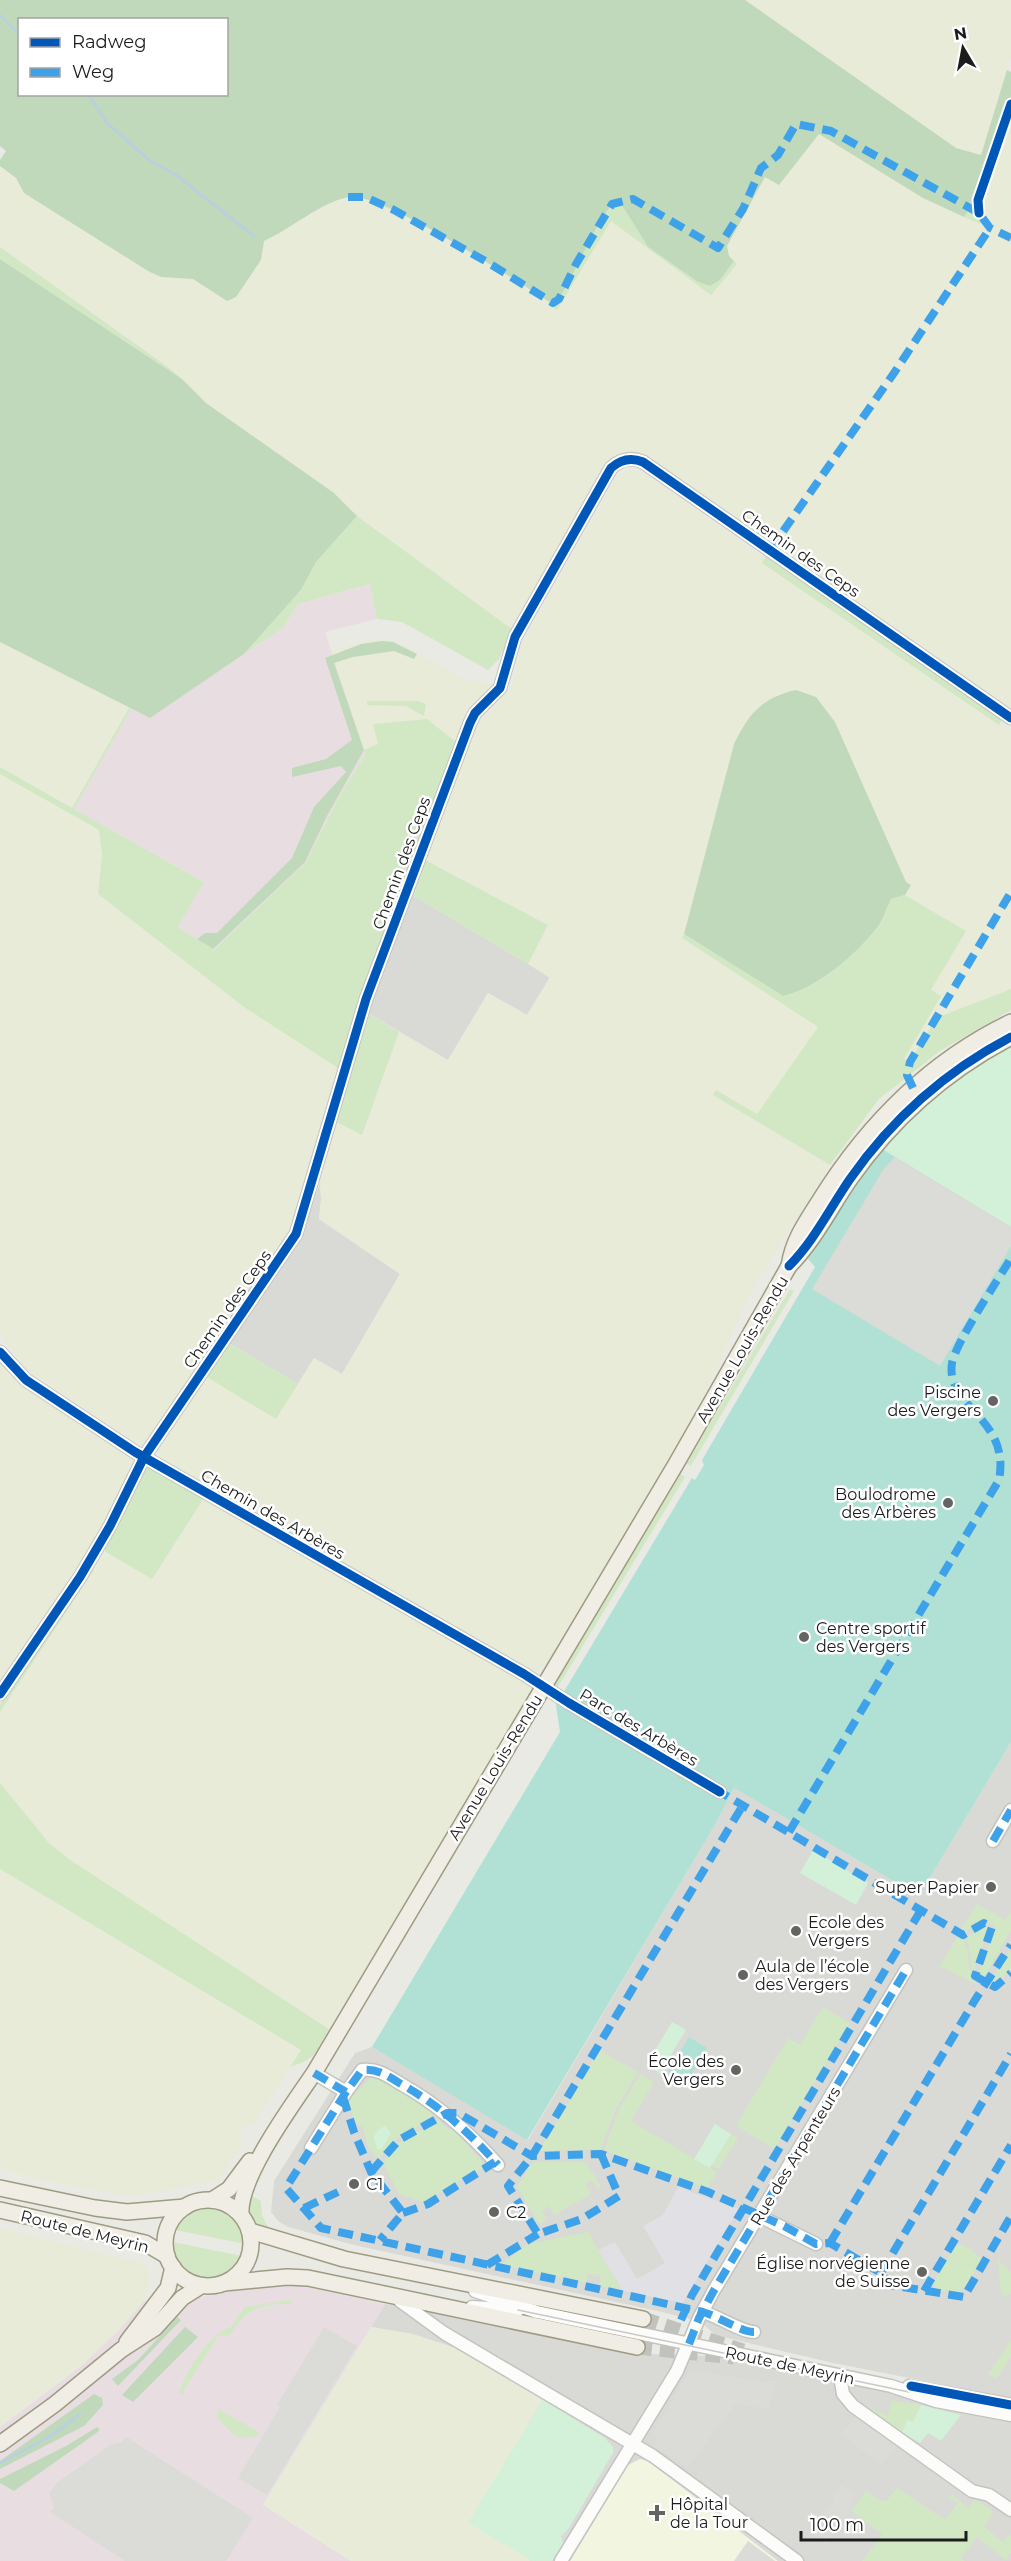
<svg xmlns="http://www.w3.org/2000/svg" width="1011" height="2561" font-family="Montserrat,sans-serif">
<rect width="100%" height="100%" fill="#eaeae5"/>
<g fill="#d9d9d6">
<polygon points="410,894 550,977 527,1015 488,993 448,1060 366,1012"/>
<polygon points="320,1183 321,1199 319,1219 400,1274 342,1374 314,1358 298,1384 227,1342 290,1250 307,1217"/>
<polygon points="1011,1742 1011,2398 833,2363 715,2335 701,2322 662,2312 354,2245 288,2227 278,2221 271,2212 274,2181 355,2053 372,2047 528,2140 715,1825 734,1788 919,1896"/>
<polygon points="385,2304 503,2324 648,2354 711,2356 1011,2418 1011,2561 529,2561 413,2334 371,2327"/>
</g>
<g fill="#e8dee2">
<polygon points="371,584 377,619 325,632 365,755 339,797 306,862 214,950 178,927 204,882 74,809 131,709 150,717 283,628 298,604"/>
<polygon points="287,2282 385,2304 263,2505 351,2561 0,2561 0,2427 81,2366 119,2330 144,2301 205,2296"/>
</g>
<polygon fill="#f2f5e0" points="640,2459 648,2461 778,2561 570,2561 628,2465"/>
<g fill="#e7ebd8">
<polygon points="745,0 1011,0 1011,58 981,155 956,148 936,137"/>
<polygon points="1011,104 1011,711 636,453 618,455 604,466 513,630 357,516 334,493 206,403 169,368 0,247 0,166 16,178 25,193 148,271 168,278 193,279 227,301 236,297 261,260 263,241 333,203 354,197 373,200 428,229 507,275 551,303 550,305 557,310 611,220 711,295 737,264 729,256 727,246 765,177 779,185 819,134 923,198 959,216 984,220 979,213 978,200"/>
<polygon points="629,469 640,471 765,558 762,563 999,725 1004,724 1011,728 1011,989 936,1018 910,1062 904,1058 941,996 931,991 966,931 905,895 911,885 906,882 781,693 757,707 734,744 682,938 818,1027 757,1114 716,1090 713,1095 830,1165 748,1297 713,1377 673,1452 546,1665 532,1672 344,1567 162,1461 158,1450 205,1376 276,1419 314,1358 342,1374 400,1274 319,1219 321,1199 320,1183 335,1121 362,1135 399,1032 448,1060 488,993 527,1015 550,978 528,964 548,925 423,859 474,728 510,690 524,640 617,475"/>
<polygon points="379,638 398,642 467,681 490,683 493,685 457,743 427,719 373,724 378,744 364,750 331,650"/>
<polygon points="0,642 129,708 72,808 0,767"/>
<polygon points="0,774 100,830 102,855 98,894 244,1007 341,1070 299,1210 289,1236 143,1447 30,1372 8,1346 0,1332"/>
<polygon points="0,1363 20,1385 133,1459 111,1512 90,1552 0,1689"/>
<polygon points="204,1498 524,1680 531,1687 529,1695 329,2029 69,1859 49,1843 0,1783 0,1712 106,1552 152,1578"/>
<polygon points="0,1869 302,2050 253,2125 246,2124 239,2137 243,2141 219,2180 141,2195 117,2194 35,2179 0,2167"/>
<polygon points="0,2228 141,2263 147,2268 151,2280 144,2301 119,2330 81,2366 0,2427"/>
<polygon points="371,2327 413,2334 456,2348 543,2400 469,2523 530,2559 529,2561 351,2561 263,2505"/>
</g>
<g fill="#d2e8c4">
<path d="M 981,191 C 976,207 980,216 990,228 L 964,217 Z"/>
<polygon points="620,202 648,247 698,282 710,286 720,280 734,261 737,264 711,295 611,221 557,310 549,305 559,299 576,264 612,204"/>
<polygon points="0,247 169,368 182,379 0,259"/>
<polygon points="357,516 513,630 499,659 488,670 402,622 377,619 370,584 298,604 283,628 244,654 301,590 316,562"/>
<polygon points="767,554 1003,717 999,725 762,563"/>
<polygon points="367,701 418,701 426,704 424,716 406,706 367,705"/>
<polygon points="129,708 131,709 74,809 204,882 178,927 214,950 306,862 339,797 365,755 364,750 378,744 373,724 427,719 457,743 341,1070 244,1007 98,894 102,855 99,830 0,774 0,767 72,808"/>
<polygon points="423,859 548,925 528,964 410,894"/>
<path d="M 905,895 L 966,931 L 931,990 L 941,996 L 904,1059 L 910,1061 L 936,1018 L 1011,989 L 1011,1010 L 940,1051 L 879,1099 L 830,1165 L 713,1095 L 716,1090 L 757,1114 L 818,1027 L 682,938 L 684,934 L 783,996 C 816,989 860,953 879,925 C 884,917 887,907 891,899 Z"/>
<polygon points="366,1012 399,1032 362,1135 335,1121"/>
<polygon points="790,1289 794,1291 691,1466 686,1464"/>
<polygon points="227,1342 298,1384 276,1419 205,1376"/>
<polygon points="147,1466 204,1498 152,1579 106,1552 104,1548 141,1473"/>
<polygon points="680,1474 685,1477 558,1687 554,1685"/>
<polygon points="90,1568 94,1570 0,1712 0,1704"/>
<path d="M 0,1783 L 49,1843 L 69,1859 L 329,2029 C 317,2050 316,2060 291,2066 L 301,2050 L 0,1869 Z"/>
<polygon points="977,1904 1005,1920 1011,1912 1011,1931 984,1977 978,1974 995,1926 984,1920 963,1933 960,1931"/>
<polygon points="984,1926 989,1928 973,1973 967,1936"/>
<path d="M 958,1936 C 975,1946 962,1969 978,1980 L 975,1983 C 962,1981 953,1969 939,1967 Z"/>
<polygon points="1011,1950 1011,1970 995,1984 991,1981"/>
<polygon points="823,2007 850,2023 775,2149 736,2126 788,2038 800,2045"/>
<polygon points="599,2050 638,2072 616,2109 601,2149 539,2151"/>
<polygon points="640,2074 654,2082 631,2121 717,2172 707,2189 604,2150 618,2111"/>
<polygon points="377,2075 427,2103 425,2106 435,2117 396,2139 379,2159 368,2148 363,2128 355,2122 348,2101 373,2076"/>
<polygon points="439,2120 448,2130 452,2128 486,2166 423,2202 399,2194 383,2163 399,2142"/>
<polygon points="731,2134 738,2138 719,2169 712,2165"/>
<polygon points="533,2162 586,2162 601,2187 598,2190 592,2180 585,2184 591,2194 554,2215 549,2206 542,2211 547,2219 539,2224 517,2187"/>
<path d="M 248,2194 L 261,2201 L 262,2215 L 269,2229 C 249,2228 248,2211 248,2194 Z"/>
<path d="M 206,2207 C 228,2208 244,2222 245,2244 L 175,2230 L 190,2212 Z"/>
<polygon points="588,2232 621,2289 619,2290 599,2286 601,2276 588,2274 586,2283 501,2265 528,2244"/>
<path d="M 173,2242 L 242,2256 C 223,2293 174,2284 173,2242 Z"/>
<path d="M 955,2245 L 965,2245 L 981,2258 L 981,2261 C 964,2288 970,2295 936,2290 L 933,2282 Z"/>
<polygon points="998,2260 1011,2272 1011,2294 1004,2296 1001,2294"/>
<path d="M 288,2300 L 293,2304 C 262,2303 247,2308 230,2335 L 218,2336 L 184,2390 L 184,2395 L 179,2394 C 184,2373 210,2332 231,2327 L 244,2307 Z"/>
<polygon points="1011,2341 1011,2357 996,2379 988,2374"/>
<polygon points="892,2400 921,2405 913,2422 907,2420 902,2432 870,2409 888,2415"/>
<path d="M 218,2409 L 259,2432 L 258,2435 C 235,2444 232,2432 217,2418 Z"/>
<polygon points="897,2488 945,2520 958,2503 949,2497 952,2494 968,2508 975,2499 994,2512 984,2527 1003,2542 1009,2534 1011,2536 1011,2553 1006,2560 977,2537 961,2558 965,2561 862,2561 882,2534 851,2511 866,2491 882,2501 886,2501"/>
</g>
<g fill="#c1d9bb" fill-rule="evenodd">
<path d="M 0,0 L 745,0 L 956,148 L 981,155 L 1007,70 L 1011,72 L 1011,104 L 981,191 L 964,217 L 923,198 L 819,134 L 779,185 L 765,177 L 727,246 L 729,256 L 734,261 L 720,280 L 710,286 L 698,282 L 648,247 L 620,202 L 612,204 C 591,234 577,268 559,299 L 551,303 C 518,282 380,191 349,197 C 321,202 291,229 264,241 L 261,260 L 236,297 L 227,301 L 193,279 L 161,277 L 148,271 L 24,193 L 16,178 L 0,166 L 0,160 L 6,151 L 0,146 ZM 20,20 L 226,20 L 226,94 L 20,94 Z"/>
<polygon points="0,259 182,379 206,403 334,493 357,516 316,562 301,590 244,654 150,718 0,642"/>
<polygon points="382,641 393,642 417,654 414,659 394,651 353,657 334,663 364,750 327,816 305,862 213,949 197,939 205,933 217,933 292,858 314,807 346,772 341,766 292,777 292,768 326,759 352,740 325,658 361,644"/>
<path d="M 796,690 L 816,697 L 835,722 L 906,882 L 911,885 L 905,895 L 891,899 C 887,907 884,917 879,925 C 859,953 816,989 783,996 L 684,934 L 734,744 C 749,714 761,698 796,690 Z"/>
<polygon points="177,2317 181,2320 118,2386 112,2379 138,2360"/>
<polygon points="185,2327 198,2337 133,2402 122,2395"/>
<polygon points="94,2394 102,2398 103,2405 84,2426 0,2469 0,2461"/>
<polygon points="97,2427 100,2430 95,2434 14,2491 0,2483 0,2479 66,2446"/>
</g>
<g fill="#d3f1d8">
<path d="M 1011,1045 L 1011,1227 L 882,1149 C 919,1106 962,1072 1011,1045 Z"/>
<polygon points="813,1850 868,1883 856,1905 800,1873"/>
<polygon points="672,2022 686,2030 660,2073 646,2065"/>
<polygon points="715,2124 731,2134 710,2168 694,2159"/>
<polygon points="385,2126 391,2133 381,2150 377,2149 374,2137 378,2130"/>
<polygon points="543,2400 605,2438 613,2447 613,2453 569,2528 561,2536 563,2543 552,2561 529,2561 529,2559 468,2523"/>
<polygon points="921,2405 961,2415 941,2441 928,2433 920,2443 902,2432 907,2420 913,2422"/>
</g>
<g fill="#b1e1d4">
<polygon points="882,1149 1011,1227 1011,1742 919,1896 734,1788 715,1825 527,2140 372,2047 560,1732 556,1705 692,1478 695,1480 704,1465 702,1460 815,1267 808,1259 859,1179"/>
<polygon points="689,2037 707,2048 687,2082 668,2071"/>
</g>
<g fill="#dbdbd8">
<polygon points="895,1157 1011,1227 1011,1246 940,1366 812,1289 883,1170"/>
<polygon points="324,2327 357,2346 267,2495 238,2478 280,2407 277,2405"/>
<polygon points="691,2370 774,2383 769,2409 735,2404 688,2468 655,2446 659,2439 652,2435"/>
<polygon points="855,2416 898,2445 882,2466 841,2434"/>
<polygon points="126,2437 253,2518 226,2561 125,2561 50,2512 54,2507 49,2493 57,2483 110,2445 122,2442"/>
<polygon points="841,2484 855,2494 851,2500 855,2504 826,2545 810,2533 835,2498 833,2496"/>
<polygon points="748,2541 775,2561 734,2561"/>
</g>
<polygon fill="#e1e0e4" points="678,2187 739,2209 683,2303 619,2290 621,2288 598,2250 615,2242 637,2279 665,2263 643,2226 663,2215"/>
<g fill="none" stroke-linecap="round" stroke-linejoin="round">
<g stroke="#b9d0dd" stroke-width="3">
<polyline points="0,15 20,35"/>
<polyline points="88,94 107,123 149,160 176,175 254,236"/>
<polyline points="0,2463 49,2437 80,2414"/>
</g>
<g stroke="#c1c1bd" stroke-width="15" stroke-dasharray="15 8" stroke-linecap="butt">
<polyline points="643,2319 743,2351"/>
<polyline points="637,2347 734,2357"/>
</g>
<defs>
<g id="minor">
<polyline points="0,1352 26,1380 135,1452 524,1674 569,1703 720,1792"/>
<path d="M 0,1694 L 80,1577 L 110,1526 L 144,1457 L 296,1234 L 366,999 L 470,723 L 475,713 L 500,688 L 515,637 L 611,468 C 621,459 631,457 643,462 L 1011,718"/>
<polyline points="993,1841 1011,1810"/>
<path d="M 314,2073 L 346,2092 L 362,2070 C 377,2068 388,2076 401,2084 C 439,2105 469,2132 498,2165"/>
<polyline points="311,2148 346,2092"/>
<polyline points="759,2216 816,2244"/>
<polyline points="475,2291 537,2312 891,2386 936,2401 1011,2415"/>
<polyline points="400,2301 444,2333 653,2456 797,2561"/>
<polyline points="472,2307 518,2310"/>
<path d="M 703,2312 C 718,2316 741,2332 754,2332"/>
<polyline points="840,2376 843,2394 853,2406 972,2491 989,2495 1011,2510"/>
<polyline points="909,2386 1011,2405"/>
<polyline points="561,2561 677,2371 699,2318 713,2292 906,1970"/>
</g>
<g id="major">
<path d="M 789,1266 C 793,1240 806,1222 820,1200 C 867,1125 930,1061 1011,1022"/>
<polyline points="0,2188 95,2208 127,2212 185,2207"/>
<circle cx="208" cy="2243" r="43"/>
<polyline points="212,2200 229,2189 250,2161"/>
<polyline points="0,2210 145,2243 167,2256"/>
<path d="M 241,2215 C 238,2178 293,2104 314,2073 L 676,1464 L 789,1266 C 814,1241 830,1208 850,1179 C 892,1119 946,1071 1011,1037"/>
<polyline points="250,2231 344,2259 643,2319"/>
<polyline points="224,2283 287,2277 308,2278 637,2347"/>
<polyline points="127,2342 168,2288 173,2267"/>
<polyline points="0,2444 55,2404 121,2350 155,2328 182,2298 201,2286"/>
</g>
</defs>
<use href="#minor" stroke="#c3c3c1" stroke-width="15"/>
<use href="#major" stroke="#9f9b83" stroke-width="18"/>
<use href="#minor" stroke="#fcfcfb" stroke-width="12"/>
<use href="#major" stroke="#efede4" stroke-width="15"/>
<polyline stroke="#c9c9c8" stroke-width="1.5" points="518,2310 909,2392"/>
<g stroke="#3da2ea" stroke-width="8" stroke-dasharray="15 8" stroke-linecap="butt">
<polyline points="348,197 365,197 394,210 487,262 553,303 559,299 576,264 612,204 633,199 718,248 743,209 761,168 778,155 796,124 831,131 979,213 990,228 1011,238"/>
<polyline points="770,550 894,373 990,228"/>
<polyline points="913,1088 907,1075 910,1062 1011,892"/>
<polyline points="715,1789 963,1935 984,1923 992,1927 975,1976 995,1987 1011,1973"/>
<path d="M 789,1832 L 999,1480 C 1011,1417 945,1408 952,1363 C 956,1342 998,1280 1011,1258"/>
<polyline points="993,1841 1011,1810"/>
<path d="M 314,2073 L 346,2092 L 362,2070 C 377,2068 388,2076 401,2084 C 439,2105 469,2132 498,2165"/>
<path d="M 346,2092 L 286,2188 L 321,2228 L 703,2312 C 718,2316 741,2332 754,2332"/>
<polyline points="343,2097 354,2132 371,2172 403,2213 380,2240"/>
<polyline points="601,2154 619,2196 582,2219 538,2234 508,2186 532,2156 743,1805"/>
<polyline points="371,2172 399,2140 447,2113 458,2113 532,2156 601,2154 708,2192 784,2226 816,2244 830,2243 881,2273 890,2285 964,2297 1011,2216"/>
<polyline points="304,2208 338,2192"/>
<polyline points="403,2213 428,2204 495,2162"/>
<polyline points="830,2243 975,2000 1011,1945"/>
<polyline points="487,2265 538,2234"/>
<polyline points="881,2273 1011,2054"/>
<polyline points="924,2291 1011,2145"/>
<polyline points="681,2320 692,2295 921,1910"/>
<polyline points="689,2344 699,2318 713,2292 906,1970"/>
</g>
<defs>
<g id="cycleway">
<polyline points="979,213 978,200 1011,104"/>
<path d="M 789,1266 C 814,1241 830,1208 850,1179 C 892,1119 946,1071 1011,1037"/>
<polyline points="0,1352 26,1380 135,1452 524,1674 569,1703 720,1792"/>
<path d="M 0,1694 L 80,1577 L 110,1526 L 144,1457 L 296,1234 L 366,999 L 470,723 L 475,713 L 500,688 L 515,637 L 611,468 C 621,459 631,457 643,462 L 1011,718"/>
<polyline points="911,2386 1011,2405"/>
</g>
</defs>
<use href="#cycleway" stroke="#fff" stroke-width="13"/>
<use href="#cycleway" stroke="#0057b8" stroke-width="9"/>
</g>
<g fill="#646462" stroke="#fff" stroke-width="2">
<circle cx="993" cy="1401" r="6"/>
<circle cx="948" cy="1503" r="6"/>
<circle cx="804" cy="1637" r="6"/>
<circle cx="991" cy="1887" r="6"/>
<circle cx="796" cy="1931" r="6"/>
<circle cx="743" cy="1975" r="6"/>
<circle cx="736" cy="2070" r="6"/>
<circle cx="354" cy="2184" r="6"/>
<circle cx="494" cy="2212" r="6"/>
<circle cx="922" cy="2272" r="6"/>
<path d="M654 2504h6v6h6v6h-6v6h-6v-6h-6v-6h6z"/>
</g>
<g text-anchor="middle" stroke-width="5" stroke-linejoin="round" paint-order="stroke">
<g font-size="16" fill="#1c1c1c" stroke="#fff">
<text transform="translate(801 553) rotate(35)" y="6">Chemin des Ceps</text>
<text transform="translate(401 863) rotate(-70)" y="6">Chemin des Ceps</text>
<text transform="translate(227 1309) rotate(-55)" y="6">Chemin des Ceps</text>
<text transform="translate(742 1349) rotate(-60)" y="6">Avenue Louis-Rendu</text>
<text transform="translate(273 1514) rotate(30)" y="6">Chemin des Arbères</text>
<text transform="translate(639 1727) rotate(31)" y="6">Parc des Arbères</text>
<text transform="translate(495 1767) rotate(-59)" y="6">Avenue Louis-Rendu</text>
<text transform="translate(795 2156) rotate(-59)" y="6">Rue des Arpenteurs</text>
<text transform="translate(85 2231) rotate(14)" y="6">Route de Meyrin</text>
<text transform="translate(790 2365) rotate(12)" y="6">Route de Meyrin</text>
</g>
<g font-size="16" fill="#1c1c1c" stroke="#fff" text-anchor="start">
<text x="981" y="1398" text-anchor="end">Piscine<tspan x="981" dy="18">des Vergers</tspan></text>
<text x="936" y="1500" text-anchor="end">Boulodrome<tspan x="936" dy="18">des Arbères</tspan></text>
<text x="816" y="1634">Centre sportif<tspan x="816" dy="18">des Vergers</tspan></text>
<text x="979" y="1893" text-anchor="end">Super Papier</text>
<text x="808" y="1928">Ecole des<tspan x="808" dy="18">Vergers</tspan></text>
<text x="755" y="1972">Aula de l’école<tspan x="755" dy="18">des Vergers</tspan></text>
<text x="724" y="2067" text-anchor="end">École des<tspan x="724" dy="18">Vergers</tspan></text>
<text x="366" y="2190">C1</text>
<text x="506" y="2218">C2</text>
<text x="910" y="2269" text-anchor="end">Église norvégienne<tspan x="910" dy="18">de Suisse</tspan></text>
<text x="670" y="2510">Hôpital<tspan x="670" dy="18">de la Tour</tspan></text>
</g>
</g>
<rect x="18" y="18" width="210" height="78" fill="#ffffff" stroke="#a4a4a4" stroke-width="1.5"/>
<rect x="30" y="38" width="30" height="9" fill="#0057b8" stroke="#a4a4a4" stroke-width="1.5"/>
<text x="72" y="48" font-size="18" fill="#1c1c1c">Radweg</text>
<rect x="30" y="68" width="30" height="9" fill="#3da2ea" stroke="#a4a4a4" stroke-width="1.5"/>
<text x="72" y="78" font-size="18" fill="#1c1c1c">Weg</text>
<g transform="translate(963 48) rotate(350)" stroke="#ffffff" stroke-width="4.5" paint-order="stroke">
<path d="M0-4.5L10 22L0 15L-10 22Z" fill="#1c1c1c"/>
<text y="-9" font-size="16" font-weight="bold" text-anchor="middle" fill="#1c1c1c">N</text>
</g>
<path d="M801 2531v9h165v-9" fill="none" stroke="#1c1c1c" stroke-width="3"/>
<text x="810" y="2531" font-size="18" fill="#1c1c1c" stroke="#ffffff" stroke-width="4.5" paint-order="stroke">100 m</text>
</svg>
